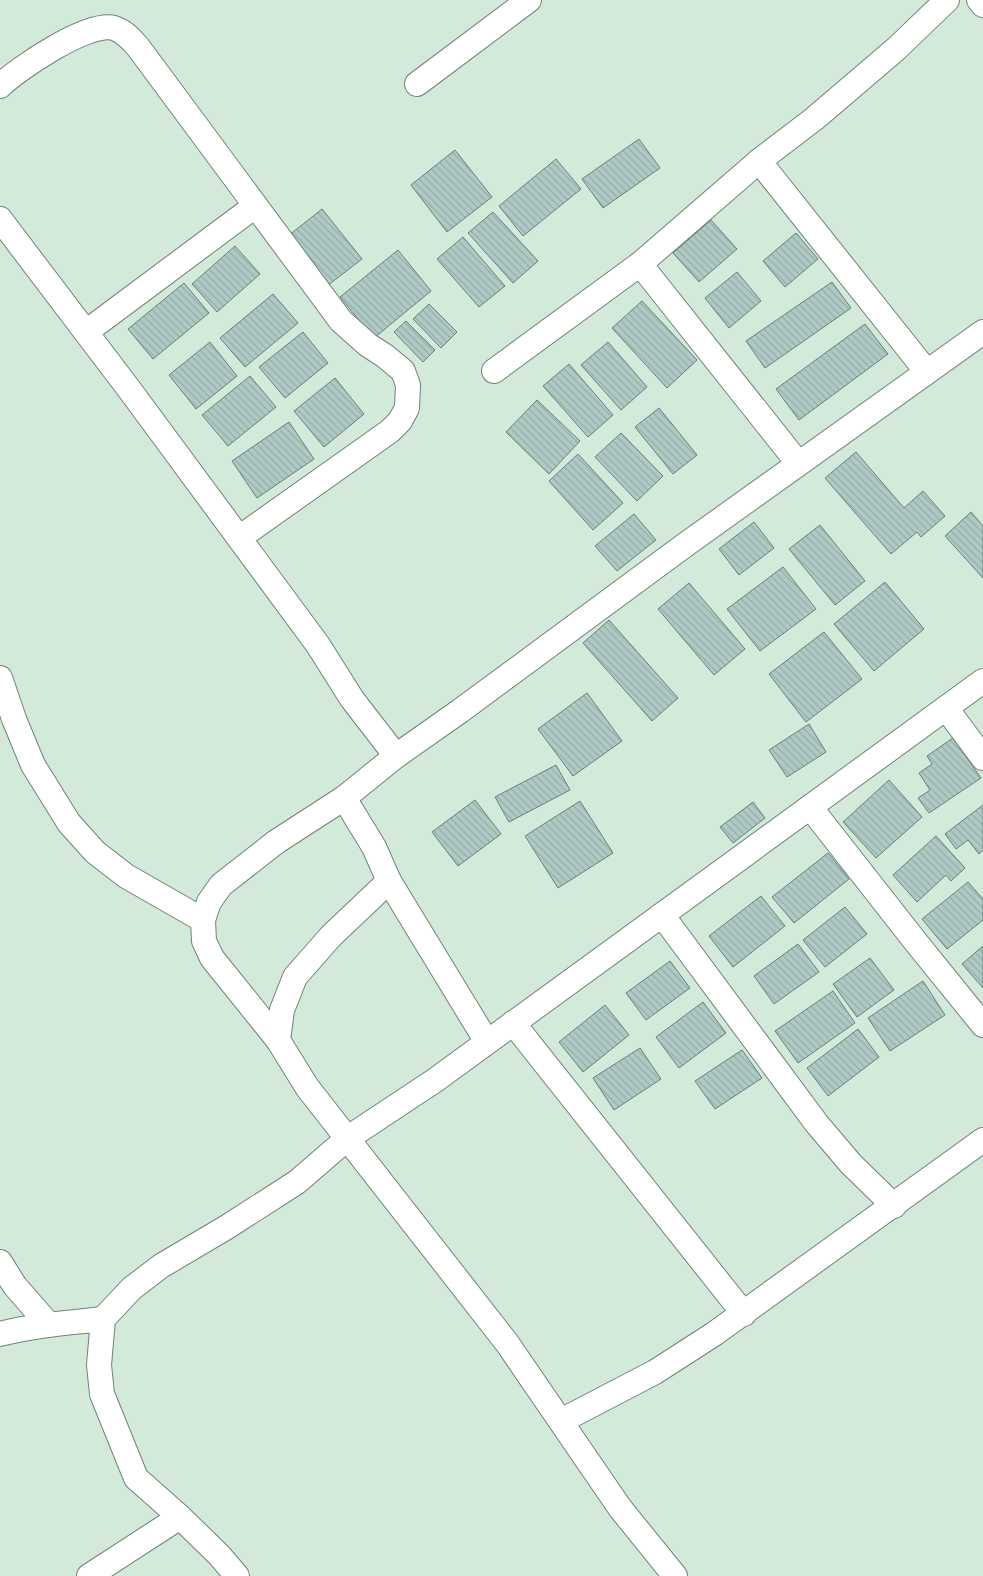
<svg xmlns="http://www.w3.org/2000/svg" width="983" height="1576" font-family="'Public Sans',sans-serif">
<defs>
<pattern id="building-back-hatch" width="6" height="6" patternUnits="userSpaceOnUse" patternTransform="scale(1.25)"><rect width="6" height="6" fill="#afcac5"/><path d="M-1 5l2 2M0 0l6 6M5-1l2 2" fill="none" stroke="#96ada9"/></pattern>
</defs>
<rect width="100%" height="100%" fill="#d3e9d9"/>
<g fill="url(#building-back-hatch)" stroke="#66807b">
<polygon points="639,139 660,168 603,208 582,179"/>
<polygon points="455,150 492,197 447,232 411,185"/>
<polygon points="556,159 581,189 523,236 499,206"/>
<polygon points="322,209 362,259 327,286 288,236"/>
<polygon points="493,212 538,261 513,283 468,233"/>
<polygon points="711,220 737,249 699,282 673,253"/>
<polygon points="796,233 818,259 785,287 763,261"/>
<polygon points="463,237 505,286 479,307 437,259"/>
<polygon points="235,246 260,274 217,312 192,284"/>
<polygon points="398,250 431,291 374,338 340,297"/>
<polygon points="737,272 761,301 729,328 705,298"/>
<polygon points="832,282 851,308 765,368 746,341"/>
<polygon points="184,283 209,313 153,359 128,329"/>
<polygon points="273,294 298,323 245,367 220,338"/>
<polygon points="642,301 697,360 667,388 612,328"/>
<polygon points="429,304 457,332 441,348 413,319"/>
<polygon points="406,321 435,350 423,362 394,332"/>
<polygon points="865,324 888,354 799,420 776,389"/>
<polygon points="303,332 328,363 285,398 259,367"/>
<polygon points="210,342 237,376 196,409 169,375"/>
<polygon points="608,342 647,387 621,410 581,365"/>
<polygon points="569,364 613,415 588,437 543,386"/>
<polygon points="250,376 276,407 228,446 202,415"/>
<polygon points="335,378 364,414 324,447 294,411"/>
<polygon points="537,400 580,441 549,474 506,432"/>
<polygon points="659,408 697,455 673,474 635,427"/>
<polygon points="289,422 314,459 257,498 232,461"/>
<polygon points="621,433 663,476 637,501 595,457"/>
<polygon points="856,452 904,508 923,491 945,516 921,537 917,532 891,554 825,478"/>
<polygon points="578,454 623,503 593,530 549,481"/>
<polygon points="971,512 983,526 983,578 945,536"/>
<polygon points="634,514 656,540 617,571 595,546"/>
<polygon points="754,522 774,548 739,575 719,549"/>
<polygon points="820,525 865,581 835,605 789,549"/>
<polygon points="783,567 816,609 760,651 727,609"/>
<polygon points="885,582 924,629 874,671 834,624"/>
<polygon points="689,583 745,649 714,675 658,609"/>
<polygon points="609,620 678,698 652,721 583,643"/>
<polygon points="824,632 862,679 806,722 769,674"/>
<polygon points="587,693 622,741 573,776 538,729"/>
<polygon points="809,724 826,752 787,777 769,750"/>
<polygon points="953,738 981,778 929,813 918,798 930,790 919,773 932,764 927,756"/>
<polygon points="556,765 570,790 509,822 495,797"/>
<polygon points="889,780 922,817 876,858 843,822"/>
<polygon points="475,800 501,834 458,866 432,832"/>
<polygon points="580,801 613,853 558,888 525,836"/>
<polygon points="753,802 765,818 733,843 720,827"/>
<polygon points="983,805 983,850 979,854 968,840 956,849 945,834"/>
<polygon points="936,836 965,868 951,881 946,875 917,902 893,875"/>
<polygon points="828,853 849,879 794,923 772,897"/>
<polygon points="968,882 983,899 983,920 947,949 922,919"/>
<polygon points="761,896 785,926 733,967 709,936"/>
<polygon points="845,907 867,934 825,967 803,940"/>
<polygon points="798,944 819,972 774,1004 754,976"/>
<polygon points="983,946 983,988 962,964"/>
<polygon points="870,958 894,990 857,1017 833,984"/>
<polygon points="670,961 690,988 646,1020 626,993"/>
<polygon points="923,981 945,1015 890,1051 868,1018"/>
<polygon points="833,991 855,1023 798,1063 775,1031"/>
<polygon points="703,1002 726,1033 679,1068 656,1037"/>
<polygon points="605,1005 629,1035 583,1072 559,1042"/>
<polygon points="858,1029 879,1057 828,1096 807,1068"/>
<polygon points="640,1048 661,1079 614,1110 593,1078"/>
<polygon points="742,1050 762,1078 715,1109 695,1081"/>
</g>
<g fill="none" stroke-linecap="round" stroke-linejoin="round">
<defs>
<g id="minor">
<polyline points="979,0 983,5"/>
<polyline points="417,84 529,0"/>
<path d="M 0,86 C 19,68 88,21 114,28 C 124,31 131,39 138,47 L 341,321 L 368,345 L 385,356 L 403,371 L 408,385 L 407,408 L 400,421 L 390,431 L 239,538"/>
<polyline points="759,161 927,372"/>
<polyline points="0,219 129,389 318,645 352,699 396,756"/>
<polyline points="640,264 798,463"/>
<polyline points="86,332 255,206"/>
<polyline points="494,371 640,264 759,161 814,119 896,49 947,0"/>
<polyline points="0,678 14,719 33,765 69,823 95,852 126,876 203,920"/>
<polyline points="946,708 983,758"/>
<polyline points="344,798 374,847 389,881 331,936 295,977 282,1010 278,1040 307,1087 507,1343 620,1508 675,1576"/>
<polyline points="810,807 915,941 983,1025"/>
<polyline points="389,881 487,1042"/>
<polyline points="662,915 817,1124 851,1164 894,1206"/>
<polyline points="513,1023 744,1314"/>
<polyline points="278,1040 212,958 204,941 203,920 209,902 221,885 276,842 344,798 396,756 460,711 685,545 983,332"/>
<polyline points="0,1262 15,1286 49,1325"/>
<path d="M 0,1334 C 34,1325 68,1323 103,1319"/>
<polyline points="561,1421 655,1372 714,1334 983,1140"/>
<polyline points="89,1576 180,1517"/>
<polyline points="237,1576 219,1555 180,1517 136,1478 102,1394 99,1365 103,1319 131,1289 161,1266 227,1227 297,1182 348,1138 434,1081 983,681"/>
</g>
</defs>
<use href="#minor" stroke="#6f8376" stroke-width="26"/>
<use href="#minor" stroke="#fff" stroke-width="24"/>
</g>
</svg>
